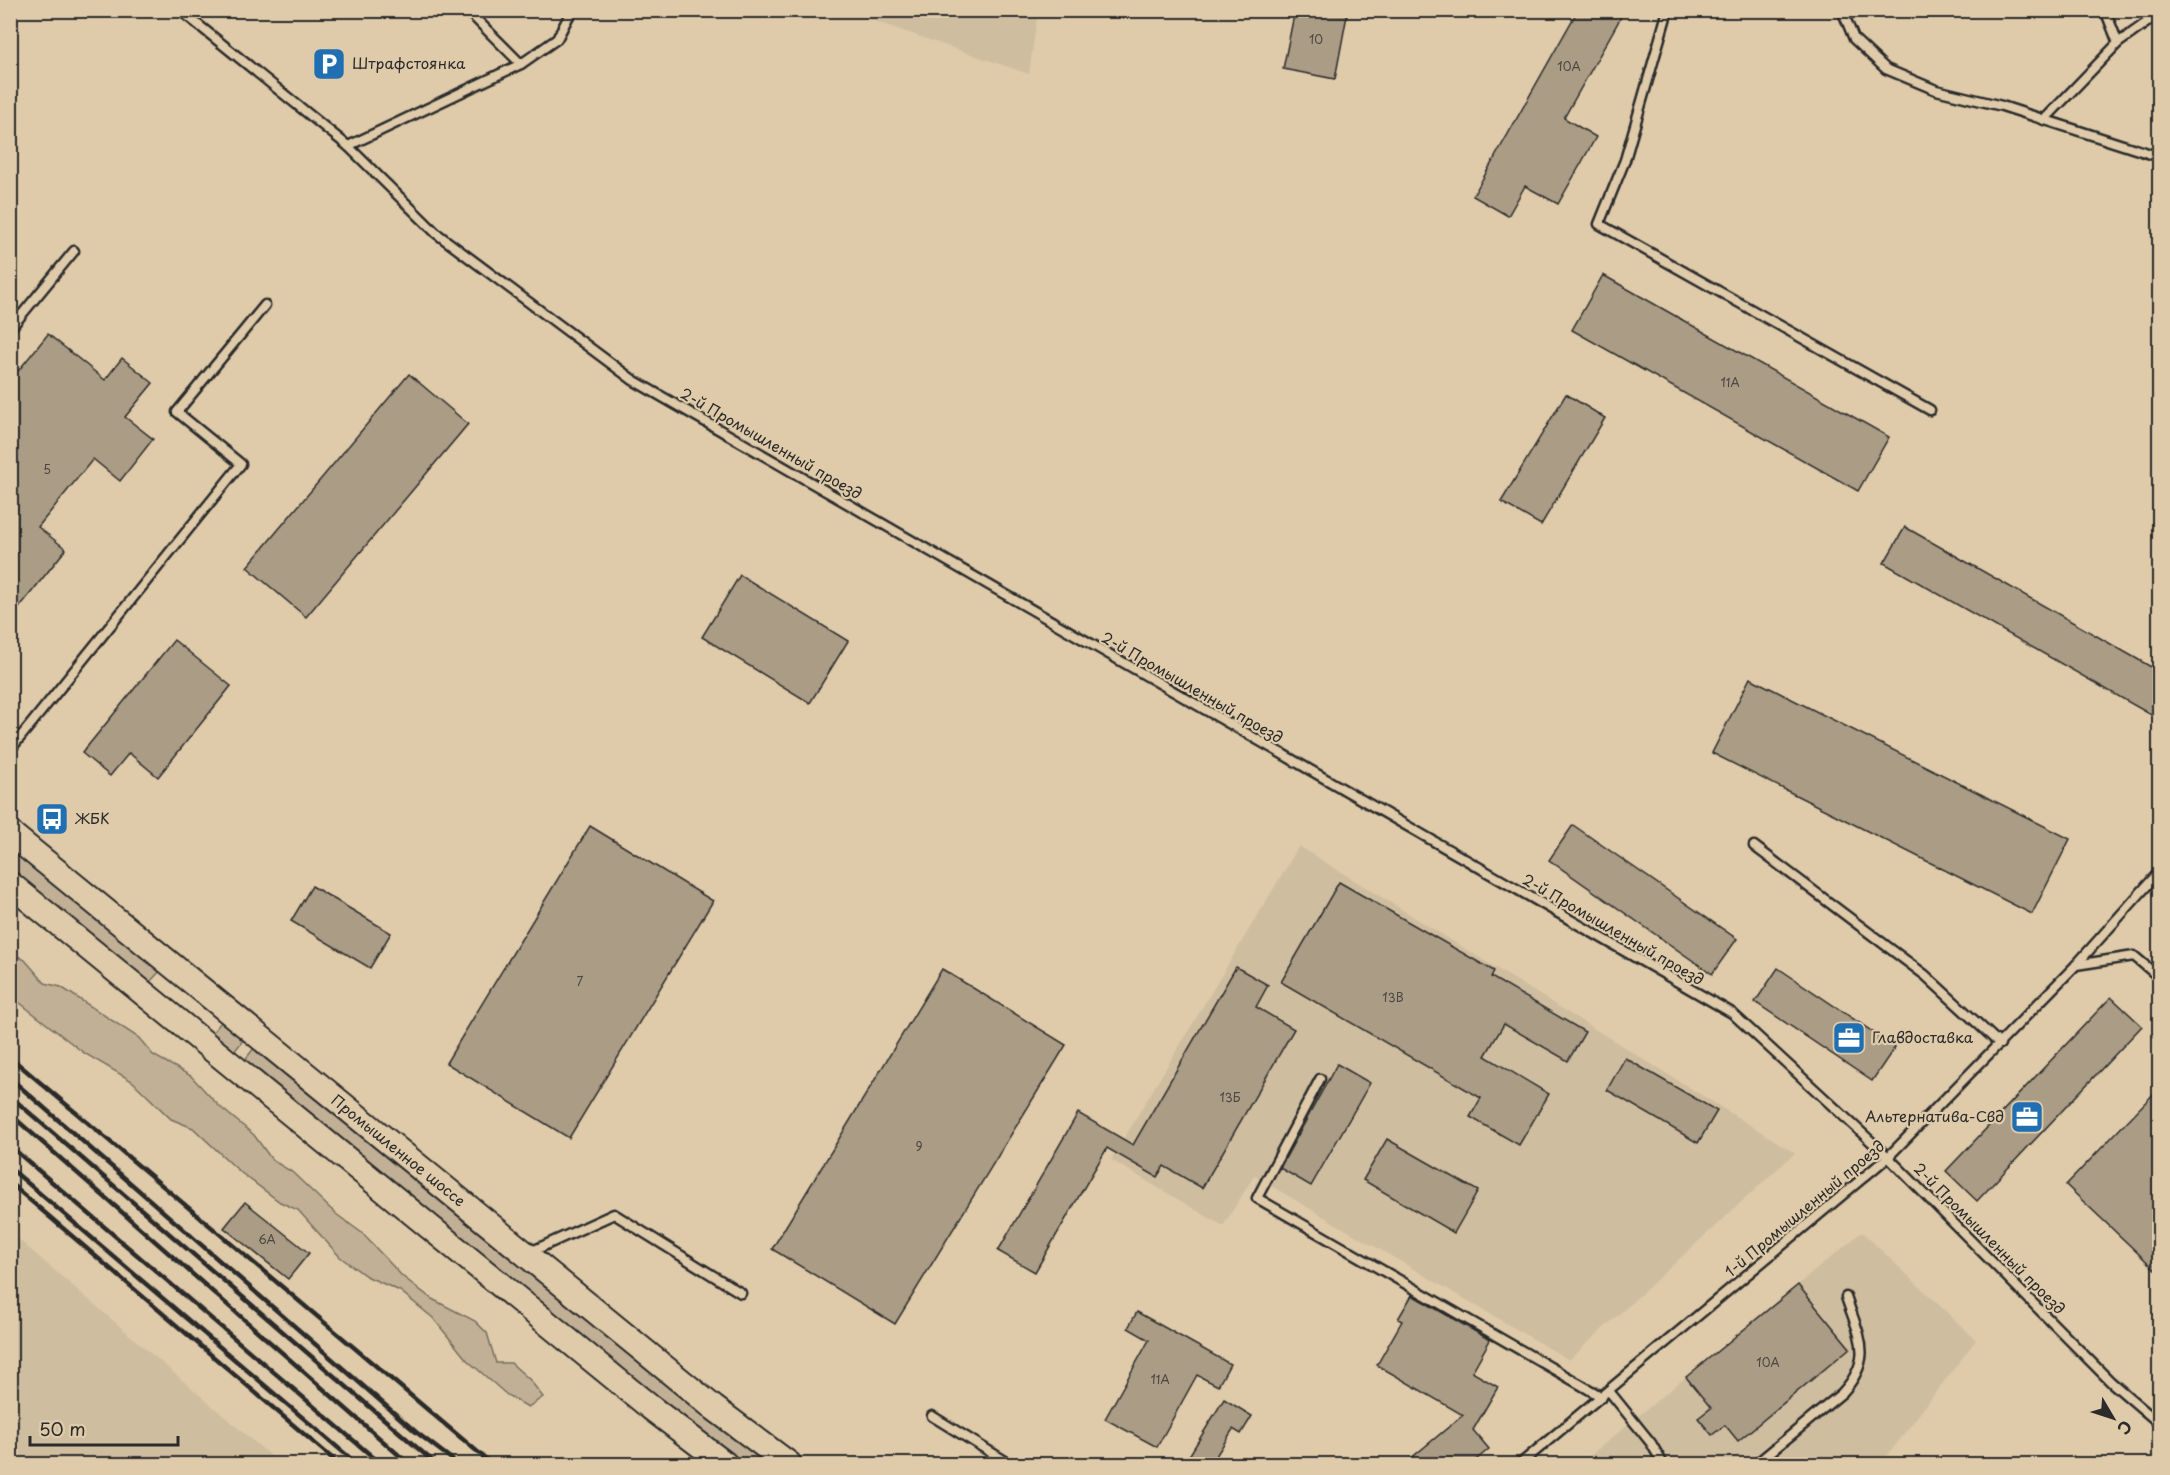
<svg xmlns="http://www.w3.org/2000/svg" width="2170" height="1475" font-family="'Playpen Sans',sans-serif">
<rect width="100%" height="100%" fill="#dfcbaa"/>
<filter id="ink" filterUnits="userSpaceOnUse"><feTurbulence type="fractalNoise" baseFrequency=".0167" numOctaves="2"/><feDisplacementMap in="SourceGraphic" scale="12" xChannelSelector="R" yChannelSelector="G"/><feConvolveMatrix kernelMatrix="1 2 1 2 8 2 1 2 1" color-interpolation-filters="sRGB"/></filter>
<g filter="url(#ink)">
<g fill="#cfbd9f">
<polygon points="845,11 1038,11 1029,74"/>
<polygon points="1299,846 1795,1153 1569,1360 1254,1176 1223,1226 1111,1160"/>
<polygon points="1862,1232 1976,1340 1881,1464 1580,1464"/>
<polygon points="10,1233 11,1233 280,1464 11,1464"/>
</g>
<g fill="#c1b095" stroke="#766e60" stroke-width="1.5">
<polygon points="10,848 160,971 149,983 11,869"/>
<polygon points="11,952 25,960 45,983 61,987 139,1038 153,1055 191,1076 219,1106 254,1135 272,1160 292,1172 336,1214 362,1233 402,1276 432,1299 475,1321 487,1333 496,1363 511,1363 530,1380 543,1397 528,1407 507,1395 467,1360 433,1318 400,1291 366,1276 340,1257 298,1210 280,1202 240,1172 193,1128 171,1119 132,1081 84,1053 11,996"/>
<polygon points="222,1021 244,1039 234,1052 211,1034"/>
<polygon points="254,1048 692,1407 767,1464 742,1464 683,1420 244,1061"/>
</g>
<g fill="#aa9c85" stroke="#2b2b2b" stroke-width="1.5">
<polygon points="1295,10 1348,10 1335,79 1283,69"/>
<polygon points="1578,10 1610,10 1621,17 1564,118 1596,137 1558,204 1525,186 1508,216 1473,196"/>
<polygon points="1603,275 1889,437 1858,491 1572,330"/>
<polygon points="48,334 105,380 122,358 153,383 125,417 153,439 120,481 93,459 38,527 66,549 10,619 10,381"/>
<polygon points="409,374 468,424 306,617 247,567"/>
<polygon points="1566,394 1605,418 1541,525 1501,502"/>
<polygon points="1905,527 2160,672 2160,720 1884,563"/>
<polygon points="740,575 848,641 810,703 702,637"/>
<polygon points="174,640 231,686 158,777 129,753 110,776 82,753"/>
<polygon points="1750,678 2070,839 2032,914 1712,753"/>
<polygon points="1573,825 1737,939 1712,974 1549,860"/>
<polygon points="590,826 713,901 569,1138 446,1063"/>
<polygon points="1339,882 1494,971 1491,977 1585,1032 1568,1061 1504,1024 1485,1056 1549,1094 1519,1145 1470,1117 1481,1098 1281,982"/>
<polygon points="312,886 391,933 370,968 291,921"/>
<polygon points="1236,967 1268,985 1256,1007 1294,1029 1202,1188 1164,1166 1157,1177 1107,1148 1035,1272 998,1251 1078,1113 1133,1145"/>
<polygon points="1778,968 1895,1047 1872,1081 1755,1002"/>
<polygon points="942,969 1066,1045 895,1324 772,1249"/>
<polygon points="2111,997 2142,1026 1977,1201 1946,1171"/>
<polygon points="1625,1058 1717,1111 1698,1143 1607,1090"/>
<polygon points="1337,1064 1370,1083 1311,1186 1280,1168"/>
<polygon points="2160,1087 2160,1274 2066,1185"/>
<polygon points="1387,1139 1478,1191 1454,1233 1363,1180"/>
<polygon points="245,1202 309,1253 288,1279 224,1228"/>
<polygon points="1798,1285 1850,1348 1738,1441 1725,1425 1712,1435 1698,1418 1711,1408 1686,1377"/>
<polygon points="1412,1295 1490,1340 1472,1372 1498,1387 1473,1430 1489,1449 1471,1464 1404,1464 1463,1415 1377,1365 1402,1321 1398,1319"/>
<polygon points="1137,1312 1230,1364 1218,1386 1197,1375 1157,1447 1105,1419 1149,1340 1128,1328"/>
<polygon points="1224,1399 1252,1416 1241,1434 1233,1429 1211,1464 1184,1464"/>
</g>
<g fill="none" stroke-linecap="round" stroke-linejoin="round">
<defs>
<g id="lane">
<polyline points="180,10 348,146 436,233 633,380 1732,1013 1888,1157 2111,1382 2160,1424"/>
<polyline points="467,10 521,64"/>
<polyline points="1668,10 1625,160 1599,224 1930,410"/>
<polyline points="1842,10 1854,39 1886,69 1936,90 2002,106 2160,157"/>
<polyline points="2105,10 2118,43"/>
<polyline points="2044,120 2118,43 2160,13"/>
<polyline points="348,146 521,64 557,39 572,10"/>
<polyline points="10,329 74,251"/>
<polyline points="10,750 241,464 177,412 265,305"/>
<polyline points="1754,846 1925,975 2000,1044"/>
<polyline points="2076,965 2134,956 2160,978"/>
<polyline points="1320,1079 1257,1198 1602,1397"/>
<polyline points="528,1253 614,1214 741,1293"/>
<polyline points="1609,1391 1651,1443 1663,1464"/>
<polyline points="932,1416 1010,1464"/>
<polyline points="1520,1464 1888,1157 2076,965 2160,871"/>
<path d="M 1756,1464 L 1842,1393 C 1875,1357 1859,1337 1846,1297"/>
</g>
<g id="secondary">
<polyline points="10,833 714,1408 789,1464"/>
<polyline points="10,884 650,1407 725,1464"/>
</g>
</defs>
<use href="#lane" stroke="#2b2b2b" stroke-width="13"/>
<use href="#secondary" stroke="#2b2b2b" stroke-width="28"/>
<use href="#lane" stroke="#dfcbaa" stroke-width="8"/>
<use href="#secondary" stroke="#dfcbaa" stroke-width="24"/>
<g stroke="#2b2b2b" stroke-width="4.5">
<polyline points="10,1057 492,1464"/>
<polyline points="10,1078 416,1432 458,1464"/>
<polyline points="10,1096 436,1464"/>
<polyline points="10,1114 409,1464"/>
<polyline points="10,1146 381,1464"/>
<polyline points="10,1168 357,1464"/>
<polyline points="10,1183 339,1464"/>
</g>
</g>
</g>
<defs>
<symbol id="parking-square" viewBox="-11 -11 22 22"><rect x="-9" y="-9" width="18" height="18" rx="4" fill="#1f6fb2" stroke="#dfcbaa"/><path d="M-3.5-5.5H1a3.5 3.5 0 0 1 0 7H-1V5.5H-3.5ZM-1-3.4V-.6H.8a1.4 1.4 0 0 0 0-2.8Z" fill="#fff"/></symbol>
<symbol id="bus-square" viewBox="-11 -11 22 22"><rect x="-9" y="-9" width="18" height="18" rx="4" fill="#1f6fb2" stroke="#dfcbaa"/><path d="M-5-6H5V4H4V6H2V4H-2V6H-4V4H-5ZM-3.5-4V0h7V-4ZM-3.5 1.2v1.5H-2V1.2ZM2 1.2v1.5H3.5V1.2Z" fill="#fff"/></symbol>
<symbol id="office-square" viewBox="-11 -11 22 22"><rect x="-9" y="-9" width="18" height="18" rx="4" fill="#1f6fb2" stroke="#dfcbaa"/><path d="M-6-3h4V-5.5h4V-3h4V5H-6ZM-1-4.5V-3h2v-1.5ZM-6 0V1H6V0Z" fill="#fff"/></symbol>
</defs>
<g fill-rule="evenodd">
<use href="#parking-square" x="310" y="45" width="38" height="38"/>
<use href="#bus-square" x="33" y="800" width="38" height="38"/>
<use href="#office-square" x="1830" y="1019" width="38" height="38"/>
<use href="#office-square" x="2008" y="1098" width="38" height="38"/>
</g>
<g text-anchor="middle" stroke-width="4.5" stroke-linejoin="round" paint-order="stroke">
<g font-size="12" fill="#4b4742">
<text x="1316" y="44">10</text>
<text x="1569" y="71">10А</text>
<text x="1730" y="387">11А</text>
<text x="47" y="474">5</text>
<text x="580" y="986">7</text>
<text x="1393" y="1002">13В</text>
<text x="1230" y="1102">13Б</text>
<text x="919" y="1151">9</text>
<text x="267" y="1244">6А</text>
<text x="1768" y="1367">10А</text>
<text x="1160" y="1384">11А</text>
</g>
<g font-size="15" fill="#2b2b2b" stroke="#dfcbaa" text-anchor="start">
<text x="352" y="69">Штрафстоянка</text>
<text x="75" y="824">ЖБК</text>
<text x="1872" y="1043">Главдоставка</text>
<text x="2004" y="1122" text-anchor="end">Альтернатива-Свд</text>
</g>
<g font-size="15" fill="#2b2b2b" stroke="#dfcbaa">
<text transform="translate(771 444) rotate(30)" y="5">2-й Промышленный проезд</text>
<text transform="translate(1192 688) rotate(30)" y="5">2-й Промышленный проезд</text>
<text transform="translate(1613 930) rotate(30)" y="5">2-й Промышленный проезд</text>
<text transform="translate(398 1151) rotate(39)" y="5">Промышленное шоссе</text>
<text transform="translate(1805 1209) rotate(-40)" y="5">1-й Промышленный проезд</text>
<text transform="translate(1989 1239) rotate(45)" y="5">2-й Промышленный проезд</text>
</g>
</g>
<rect width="2170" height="1475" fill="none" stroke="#dfcbaa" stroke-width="36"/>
<rect x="18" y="18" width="2134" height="1439" fill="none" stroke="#2b2b2b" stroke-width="2" filter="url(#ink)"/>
<g transform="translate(2113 1418) rotate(129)" stroke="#dfcbaa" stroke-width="4.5" paint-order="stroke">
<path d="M0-4.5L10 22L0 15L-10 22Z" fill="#2b2b2b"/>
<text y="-9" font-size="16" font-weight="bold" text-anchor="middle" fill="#2b2b2b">С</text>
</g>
<path d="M30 1436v9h148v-9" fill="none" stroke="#2b2b2b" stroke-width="3"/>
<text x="39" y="1436" font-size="18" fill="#2b2b2b" stroke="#dfcbaa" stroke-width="4.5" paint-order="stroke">50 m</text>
</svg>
